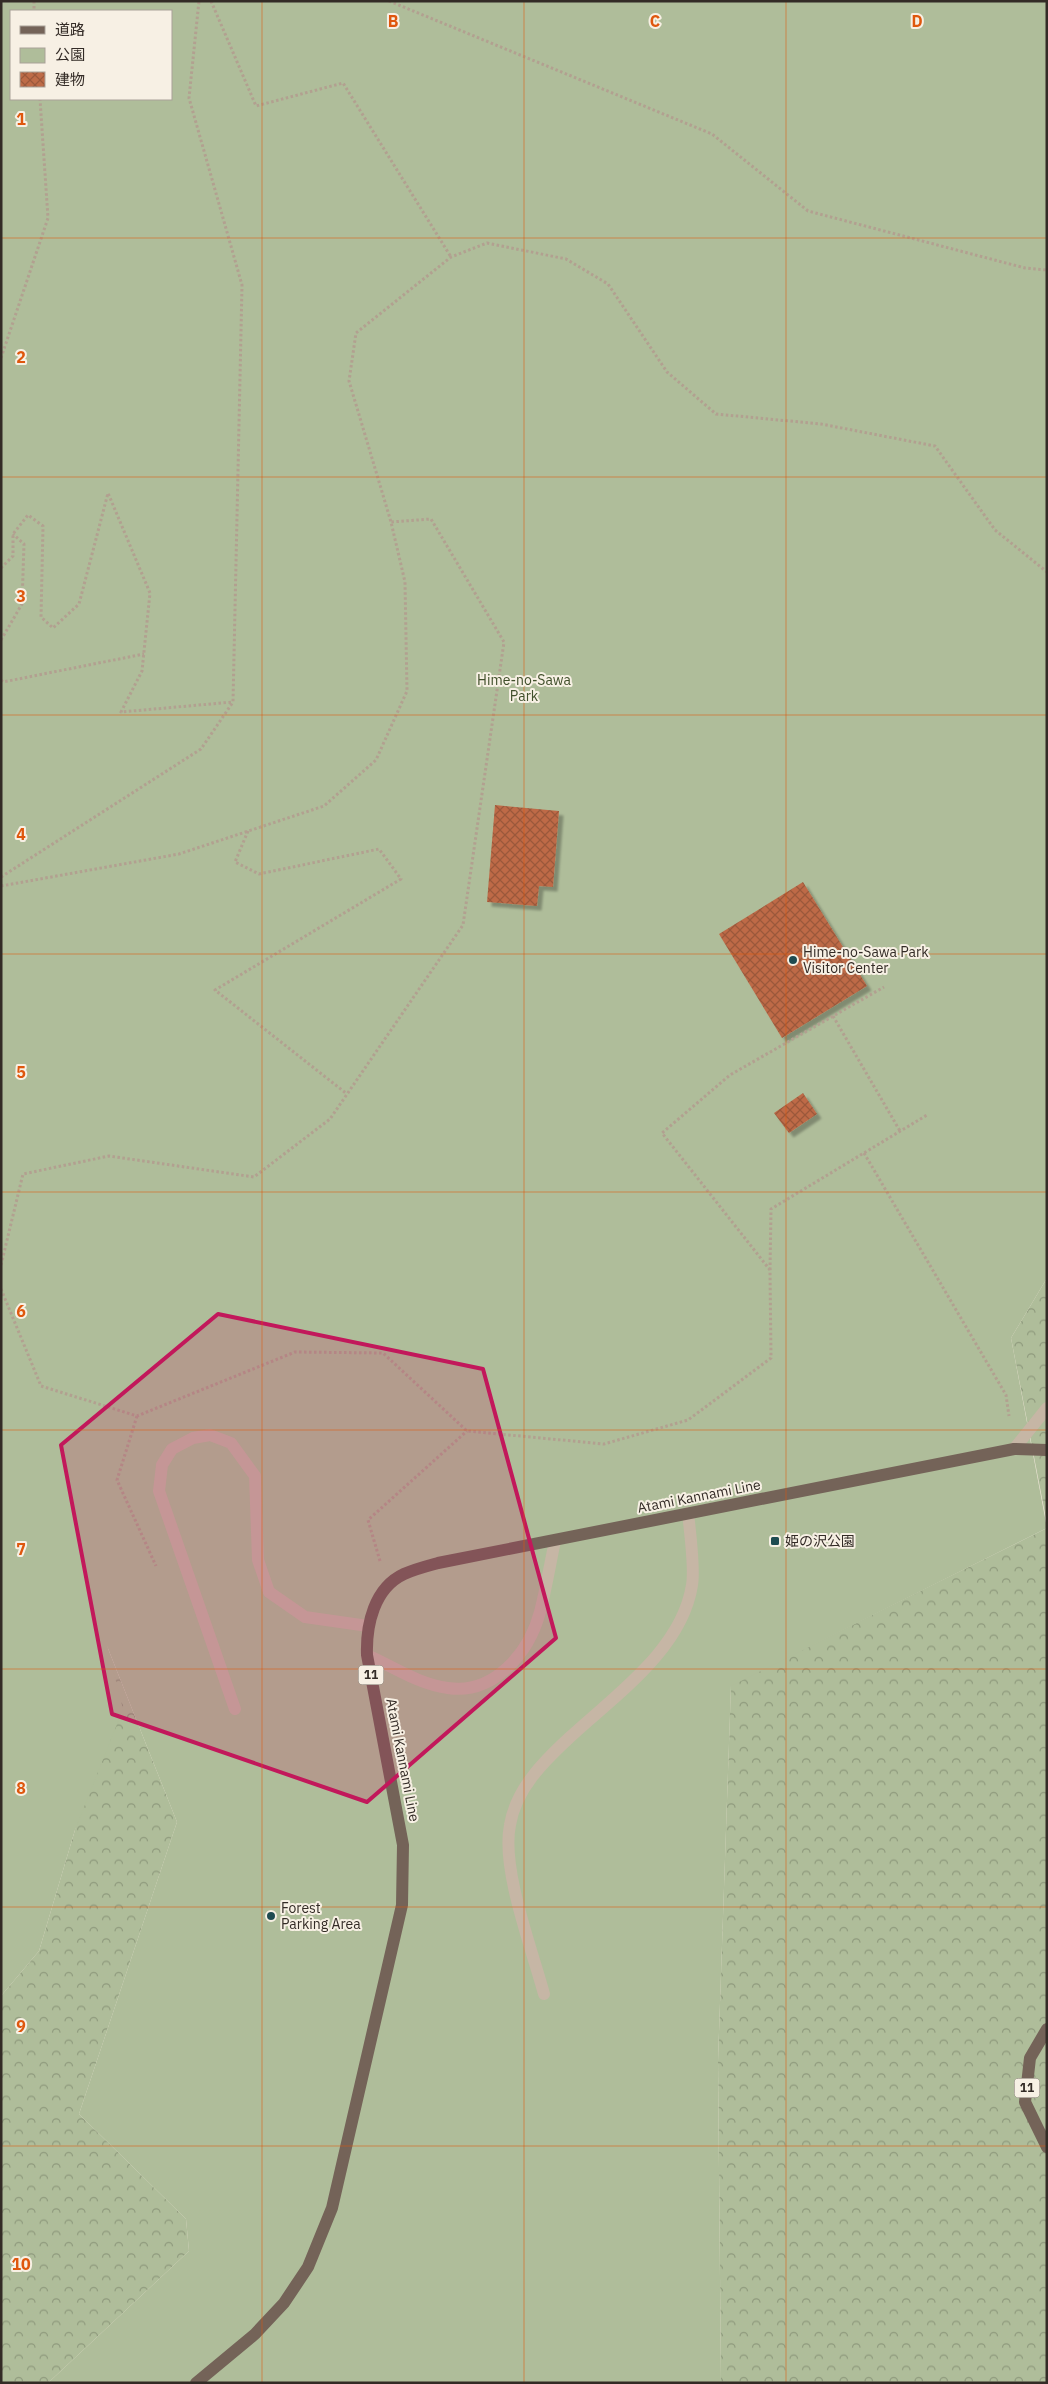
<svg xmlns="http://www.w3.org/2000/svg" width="1048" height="2384" font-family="'IBM Plex Sans','Noto Sans JP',sans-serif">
<defs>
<pattern id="forest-crowns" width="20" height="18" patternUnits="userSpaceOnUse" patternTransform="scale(1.25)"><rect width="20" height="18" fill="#afbd9a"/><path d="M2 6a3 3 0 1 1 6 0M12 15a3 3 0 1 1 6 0" fill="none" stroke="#8f9a7d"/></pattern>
<pattern id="building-cross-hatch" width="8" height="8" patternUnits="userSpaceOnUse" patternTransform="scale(1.25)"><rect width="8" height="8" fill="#be6b47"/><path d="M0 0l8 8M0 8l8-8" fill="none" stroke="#9b583b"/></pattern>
<filter id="shadow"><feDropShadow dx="4.5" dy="4.5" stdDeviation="1" flood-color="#0004"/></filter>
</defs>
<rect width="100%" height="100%" fill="#efe6d8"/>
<g fill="url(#forest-crowns)">
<polygon points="1047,1278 1047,1524 1011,1338"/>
<polygon points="1047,1528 1047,2383 721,2383 718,2061 731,1685"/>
<polygon points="105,1641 177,1822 79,2114 186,2219 189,2251 48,2383 1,2383 1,1996 39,1951 75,1830"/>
</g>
<path fill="#afbd9a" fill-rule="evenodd" d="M 1,1 L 1047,1 L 1047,1278 L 1011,1338 L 1047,1528 L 731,1686 L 718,2061 L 721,2383 L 48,2383 L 189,2251 L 186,2219 L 79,2114 L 177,1822 L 107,1646 L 123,1709 L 75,1830 L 39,1951 L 1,1996 ZM 11,11 L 171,11 L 171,99 L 11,99 Z"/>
<g fill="url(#building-cross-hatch)" filter="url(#shadow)">
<polygon points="495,805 559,811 553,887 539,886 537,906 487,902"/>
<polygon points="803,882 867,986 782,1038 719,934"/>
<polygon points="803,1093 817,1114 789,1133 774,1113"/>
</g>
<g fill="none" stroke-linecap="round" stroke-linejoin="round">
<g stroke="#b2a090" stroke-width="3" stroke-dasharray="2.5 2.5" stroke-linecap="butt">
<polyline points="34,1 34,11"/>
<polyline points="211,1 256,106 343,83 451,257"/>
<polyline points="389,1 712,134 808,211 1025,268 1047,270"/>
<polyline points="1,358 48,218 40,99"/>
<polyline points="1,568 13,556 13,534 28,515 43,526 41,617 53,628 79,604 108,493 150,593 142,671 121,712 233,702"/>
<polyline points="1,640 22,604 24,544 13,534"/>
<polyline points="1,680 3,682 144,654"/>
<polyline points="248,831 235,862 259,874 379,849 401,879 215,990 347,1094"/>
<polyline points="1,877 201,749 233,702 242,285 189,98 199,1"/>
<polyline points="1,886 179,854 324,806 376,760 407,691 405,582 391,522 349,381 356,333 451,257 487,243 566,259 608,284 667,372 716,414 821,424 935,446 995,530 1047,572"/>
<polyline points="833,1016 900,1131"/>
<polyline points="864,1153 1006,1395 1009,1416"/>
<polyline points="1,1265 23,1174 109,1156 254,1177 330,1119 463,925 504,642 431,519 391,522"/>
<polyline points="770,1270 771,1209 927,1115"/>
<polyline points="1,1289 41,1386 137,1416 295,1352 383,1353 467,1431 604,1444 688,1420 771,1358 770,1270 662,1133 730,1075 884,987"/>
<polyline points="137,1416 117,1480 156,1566"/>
<polyline points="380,1561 368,1520 467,1431"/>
</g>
<g stroke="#c6b6a5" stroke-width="12">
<polyline points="1014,1449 1047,1408"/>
<path d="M 367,1655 C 392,1666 420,1685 448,1688 C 494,1695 529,1653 540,1612 C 546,1589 550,1564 555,1541"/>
<polyline points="235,1709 159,1491 162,1465 172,1449 193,1438 210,1435 231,1443 255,1476 258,1560 269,1592 305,1617 368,1626"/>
<path d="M 544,1994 C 532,1949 501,1869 510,1825 C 516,1789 543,1762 569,1738 C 614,1696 682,1650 692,1585 C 695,1569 690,1532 688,1513"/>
</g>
<g stroke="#746358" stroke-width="12">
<polyline points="1047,2029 1030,2058 1025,2102 1047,2147"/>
<path d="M 196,2383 L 255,2334 L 284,2303 L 308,2267 L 332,2208 L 402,1905 L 403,1845 L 367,1655 C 366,1625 374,1588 404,1574 C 415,1569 427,1566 438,1563 L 1014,1449 L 1047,1450"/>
</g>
</g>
<path fill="#c2185b" fill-opacity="0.2" stroke="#c2185b" stroke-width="4" stroke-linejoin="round" d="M 218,1314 L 483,1369 L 556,1638 L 367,1802 L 112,1714 L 61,1445 Z"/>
<path fill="none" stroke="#df570d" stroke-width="1" stroke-opacity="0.55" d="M 262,1 L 262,2383M 524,1 L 524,2383M 786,1 L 786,2383M 1,238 L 1047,238M 1,477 L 1047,477M 1,715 L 1047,715M 1,954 L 1047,954M 1,1192 L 1047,1192M 1,1430 L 1047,1430M 1,1669 L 1047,1669M 1,1907 L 1047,1907M 1,2146 L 1047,2146"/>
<g fill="#1e4b51" stroke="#f7f0e4" stroke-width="2">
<circle cx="793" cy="960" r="5"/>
<rect x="770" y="1536" width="10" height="10" rx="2.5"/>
<circle cx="271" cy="1916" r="5"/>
</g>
<g text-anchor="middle" stroke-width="4" stroke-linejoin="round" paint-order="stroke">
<g fill="#f7f0e4" stroke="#6e665f" stroke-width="1">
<rect x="358.5" y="1665.5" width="25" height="19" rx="4"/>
<rect x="1014.5" y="2078.5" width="25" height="19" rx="4"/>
</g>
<g font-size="12" font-weight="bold" fill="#332b26">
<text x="371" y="1679">11</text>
<text x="1027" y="2092">11</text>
</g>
<g font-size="14" fill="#404f2b" stroke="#f7f0e4">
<text x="524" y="685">Hime-no-Sawa<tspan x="524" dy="16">Park</tspan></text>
</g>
<g font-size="14" fill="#332b26" stroke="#f7f0e4" text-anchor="start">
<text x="803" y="957">Hime-no-Sawa Park<tspan x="803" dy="16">Visitor Center</tspan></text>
<text x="785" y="1546">姫の沢公園</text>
<text x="281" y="1913">Forest<tspan x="281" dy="16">Parking Area</tspan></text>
</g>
<g font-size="14" fill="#332b26" stroke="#f7f0e4">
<text transform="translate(699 1496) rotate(-11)" y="5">Atami Kannami Line</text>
<text transform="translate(403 1760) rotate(79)" y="5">Atami Kannami Line</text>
</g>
</g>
<g font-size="16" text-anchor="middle" font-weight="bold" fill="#df570d" stroke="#f7f0e4" stroke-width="4" stroke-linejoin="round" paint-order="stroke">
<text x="393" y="27">B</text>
<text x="655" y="27">C</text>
<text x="917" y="27">D</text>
<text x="21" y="125">1</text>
<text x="21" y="363">2</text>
<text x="21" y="602">3</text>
<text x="21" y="840">4</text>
<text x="21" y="1078">5</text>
<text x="21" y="1317">6</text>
<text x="21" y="1555">7</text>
<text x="21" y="1794">8</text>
<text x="21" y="2032">9</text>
<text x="21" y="2270">10</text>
</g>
<rect width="1048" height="2384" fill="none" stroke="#332b26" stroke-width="5"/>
<rect x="10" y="10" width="162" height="90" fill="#f7f0e4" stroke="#a9a198"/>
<rect x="20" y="26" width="25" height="8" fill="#746358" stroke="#a9a198"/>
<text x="55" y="35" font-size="15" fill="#332b26">道路</text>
<rect x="20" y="48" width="25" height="15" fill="#afbd9a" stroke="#a9a198"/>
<text x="55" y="60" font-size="15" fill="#332b26">公園</text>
<rect x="20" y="72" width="25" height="15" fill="url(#building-cross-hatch)" stroke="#a9a198"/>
<text x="55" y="85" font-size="15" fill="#332b26">建物</text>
</svg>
